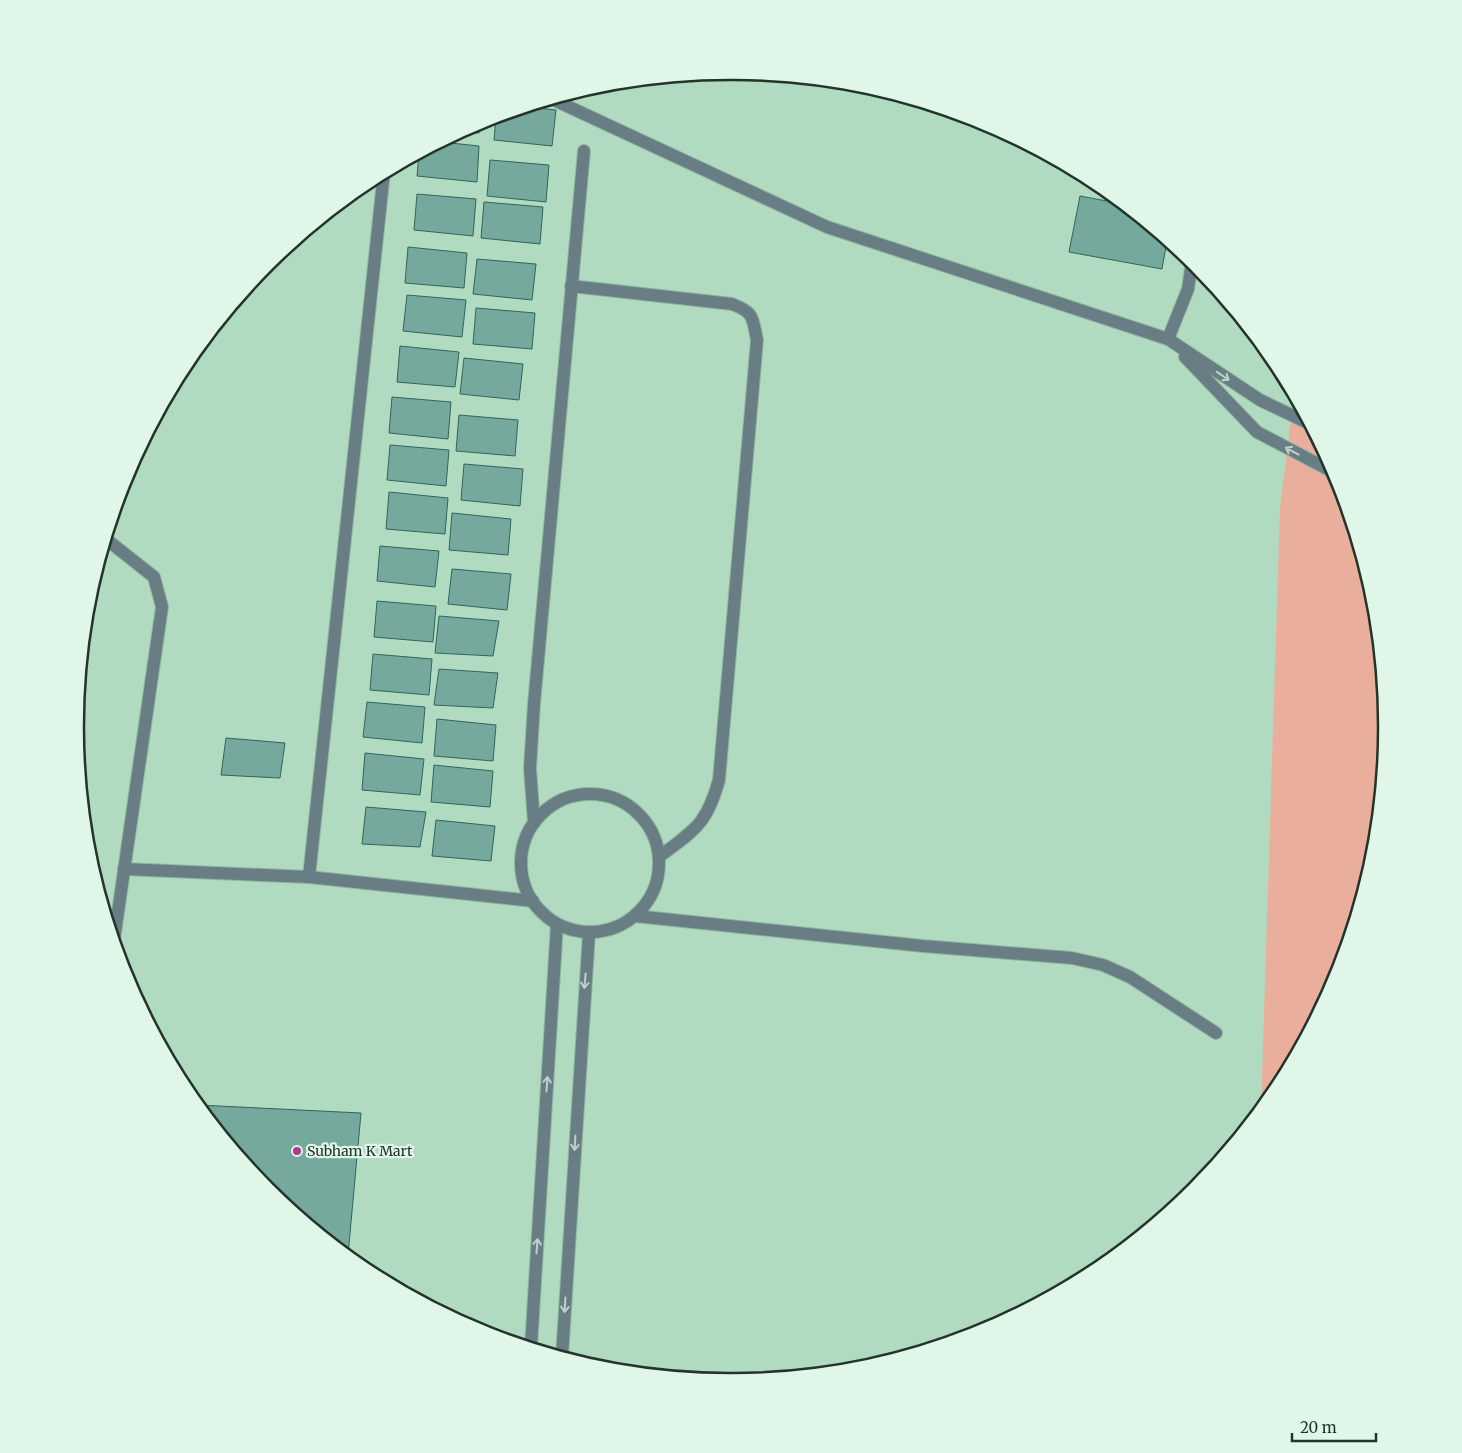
<svg xmlns="http://www.w3.org/2000/svg" width="1462" height="1453" font-family="Merriweather,serif">
<rect width="100%" height="100%" fill="#b0dbc1"/>
<polygon fill="#eaaf9c" points="1294,396 1336,476 1374,599 1386,727 1374,855 1336,978 1276,1091 1261,1109 1280,507"/>
<g fill="#75a99d" stroke="#32655a">
<polygon points="527,107 556,110 552,146 494,140 496,116"/>
<polygon points="480,121 479,133 462,131"/>
<polygon points="441,142 479,146 477,182 417,176 419,154"/>
<polygon points="490,160 549,165 546,202 487,196"/>
<polygon points="417,194 476,199 473,236 414,230"/>
<polygon points="1080,196 1123,204 1167,241 1162,269 1069,252"/>
<polygon points="484,202 543,207 540,244 481,238"/>
<polygon points="408,247 467,253 464,288 405,283"/>
<polygon points="477,259 536,264 532,300 473,294"/>
<polygon points="407,295 466,300 462,337 403,331"/>
<polygon points="476,308 535,313 532,349 473,344"/>
<polygon points="400,346 459,352 455,387 397,382"/>
<polygon points="464,358 523,364 519,400 460,394"/>
<polygon points="392,397 451,402 448,439 389,433"/>
<polygon points="459,415 518,420 515,456 456,451"/>
<polygon points="390,445 449,450 446,486 387,480"/>
<polygon points="464,464 523,469 520,506 461,500"/>
<polygon points="389,492 448,498 445,534 386,529"/>
<polygon points="452,513 511,519 508,555 449,550"/>
<polygon points="380,546 439,551 435,587 377,581"/>
<polygon points="452,569 511,574 507,610 448,604"/>
<polygon points="377,601 436,606 433,642 374,637"/>
<polygon points="439,616 499,621 493,656 435,653"/>
<polygon points="373,654 432,659 429,695 370,690"/>
<polygon points="439,669 498,673 493,708 434,705"/>
<polygon points="367,702 425,707 422,743 363,737"/>
<polygon points="437,719 496,725 493,761 434,756"/>
<polygon points="226,738 285,743 280,778 221,775"/>
<polygon points="365,753 424,759 420,795 362,790"/>
<polygon points="434,765 493,771 490,807 431,802"/>
<polygon points="366,807 426,812 420,847 362,844"/>
<polygon points="436,820 495,826 491,861 432,856"/>
<polygon points="198,1105 361,1113 348,1255 267,1190"/>
</g>
<g fill="none" stroke-linecap="round" stroke-linejoin="round">
<defs>
<g id="minor">
<polyline points="552,99 827,227 1168,339 1260,400 1308,423"/>
<path d="M 571,286 L 732,304 C 755,313 752,317 757,340 L 719,780 C 706,826 695,829 659,857"/>
<polyline points="1168,339 1188,289 1192,261"/>
<polyline points="1185,357 1257,432 1335,473"/>
<polyline points="106,539 154,577 162,607 114,940"/>
<circle cx="590" cy="863" r="69"/>
<polyline points="534,823 530,768 534,704 584,151"/>
<polyline points="124,869 309,877 533,901"/>
<polyline points="309,877 384,172"/>
<polyline points="635,916 923,946 1072,958 1103,965 1130,977 1216,1033"/>
<polyline points="531,1347 557,924"/>
<polyline points="562,1357 589,933"/>
</g>
</defs>
<use href="#minor" stroke="#91b6a0" stroke-width="14"/>
<use href="#minor" stroke="#697e84" stroke-width="12"/>
</g>
<defs><path id="oneway-shaft" d="M-6 0H5M1.5-3L5.5 0L1.5 3" fill="none" stroke-width="1.6" stroke-linecap="round" stroke-linejoin="round" transform="scale(1.25)"/></defs>
<g stroke="#bcd2ca">
<use href="#oneway-shaft" transform="translate(1223 376) rotate(34)"/>
<use href="#oneway-shaft" transform="translate(1292 451) rotate(-152)"/>
<use href="#oneway-shaft" transform="translate(585 981) rotate(95)"/>
<use href="#oneway-shaft" transform="translate(547 1084) rotate(-86)"/>
<use href="#oneway-shaft" transform="translate(575 1143) rotate(93)"/>
<use href="#oneway-shaft" transform="translate(537 1246) rotate(-86)"/>
<use href="#oneway-shaft" transform="translate(565 1305) rotate(93)"/>
</g>
<circle fill="#ad3992" stroke="#e0f6e8" stroke-width="2" cx="297" cy="1151" r="5"/>
<g text-anchor="middle" stroke-width="4.5" stroke-linejoin="round" paint-order="stroke">
<g font-size="14" fill="#23342a" stroke="#e0f6e8" text-anchor="start">
<text x="307" y="1156">Subham K Mart</text>
</g>
</g>
<path d="M0 0H1462V1453H0ZM730 80H732A646 646 0 0 1 1378 726V727A646 646 0 0 1 732 1373H730A646 646 0 0 1 84 727V726A646 646 0 0 1 730 80Z" fill="#e0f6e8" fill-rule="evenodd"/>
<path fill="none" stroke="#23342a" stroke-width="2.5" d="M730 80H732A646 646 0 0 1 1378 726V727A646 646 0 0 1 732 1373H730A646 646 0 0 1 84 727V726A646 646 0 0 1 730 80Z"/>
<path d="M1292 1433v8h84v-8" fill="none" stroke="#23342a" stroke-width="2.5"/>
<text x="1300" y="1433" font-size="15" fill="#23342a" stroke="#e0f6e8" stroke-width="4" paint-order="stroke">20 m</text>
</svg>
